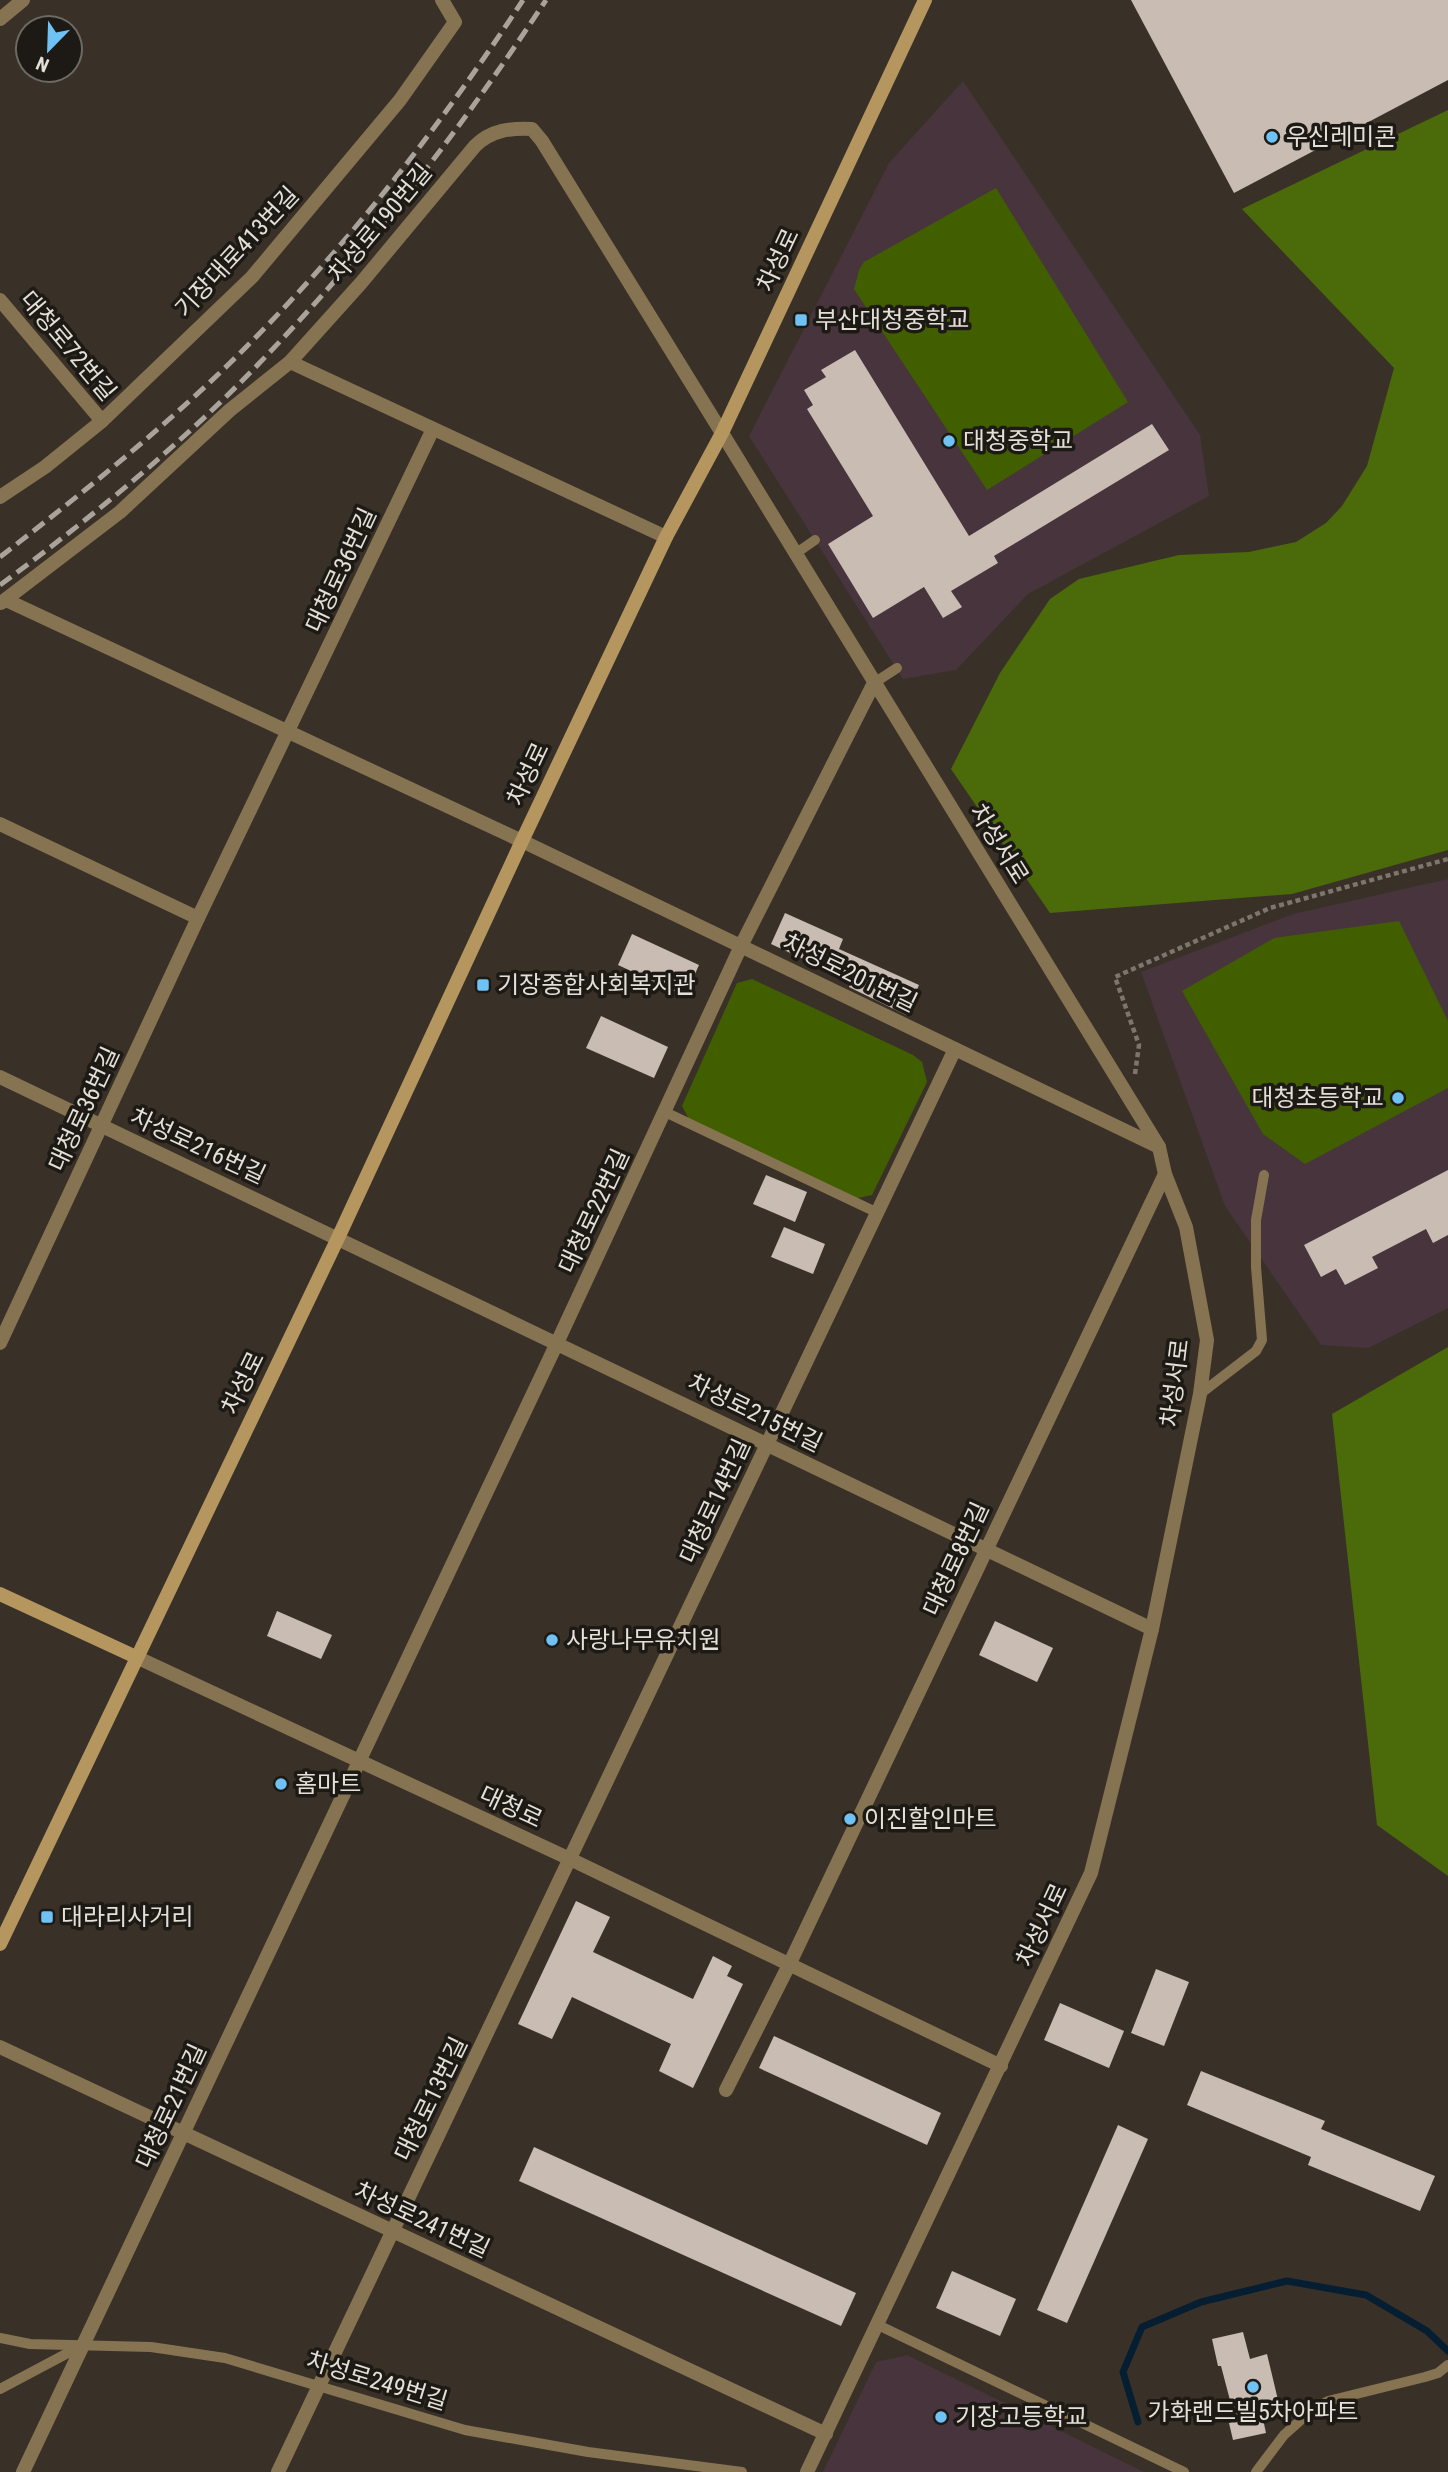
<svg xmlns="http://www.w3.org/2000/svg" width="1448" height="2472" font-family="'Roboto Condensed','Noto Sans KR',sans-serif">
<rect width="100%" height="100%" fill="#393128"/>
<g fill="#47343c">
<polygon points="963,81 1200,435 1209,496 1028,594 956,670 903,679 749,436 889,163"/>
<polygon points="1448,879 1448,1308 1368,1348 1321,1345 1225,1206 1141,972 1293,914"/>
<polygon points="907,2355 1144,2472 823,2472 876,2362"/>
</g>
<g fill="#425f00">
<polygon points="996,188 1128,402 987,490 854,289 859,270 864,262"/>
<polygon points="1399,921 1448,1021 1448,1088 1305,1164 1263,1134 1182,991 1274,938"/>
<polygon points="752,979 913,1055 922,1062 927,1082 872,1195 854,1199 689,1119 682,1106 737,983"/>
</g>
<g fill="#4b6a09">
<polygon points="1448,110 1448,850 1292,894 1050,913 951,769 1000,673 1050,599 1079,579 1179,555 1249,552 1296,542 1326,523 1342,506 1367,466 1394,368 1242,209"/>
<polygon points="1448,1347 1448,1876 1377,1825 1332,1414"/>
</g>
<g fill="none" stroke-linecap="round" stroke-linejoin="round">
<polyline stroke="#061e32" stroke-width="7" points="1138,2422 1123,2372 1142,2327 1201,2302 1287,2281 1366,2295 1427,2331 1448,2351"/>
</g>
<g fill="#c9bcb3">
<polygon points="1131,0 1448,0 1448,80 1234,193"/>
<polygon points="855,350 969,536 1152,424 1169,450 994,556 998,563 951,591 962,607 943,618 924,587 873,618 828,544 873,516 807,409 813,405 804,390 826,377 821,370"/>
<polygon points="785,913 843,939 839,949 919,985 906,1015 849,987 851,981 771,944"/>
<polygon points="632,934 699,965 685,996 618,965"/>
<polygon points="601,1016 668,1047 654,1078 586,1048"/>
<polygon points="1448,1170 1448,1235 1433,1243 1426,1229 1372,1257 1378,1268 1345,1285 1336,1269 1321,1277 1304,1245"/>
<polygon points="766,1175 807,1192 795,1222 753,1204"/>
<polygon points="784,1227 825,1244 813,1274 771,1257"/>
<polygon points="277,1611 332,1635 321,1659 267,1636"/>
<polygon points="995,1621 1053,1648 1037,1682 979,1655"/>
<polygon points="576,1901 610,1917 593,1952 693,1999 713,1956 732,1966 727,1976 743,1984 693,2088 659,2071 671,2044 572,1997 552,2039 518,2024"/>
<polygon points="1156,1969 1189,1982 1164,2046 1131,2033"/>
<polygon points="1060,2003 1124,2031 1109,2068 1044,2040"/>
<polygon points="774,2036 941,2113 927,2145 759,2068"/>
<polygon points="1201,2071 1325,2121 1321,2129 1435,2176 1420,2211 1308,2165 1311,2157 1187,2105"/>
<polygon points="1118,2125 1148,2139 1067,2323 1037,2310"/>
<polygon points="534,2147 856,2293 841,2326 519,2181"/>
<polygon points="952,2271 1016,2299 1000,2336 936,2308"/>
<polygon points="1243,2332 1250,2359 1267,2354 1278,2400 1260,2405 1266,2433 1233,2440 1229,2423 1232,2422 1231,2404 1221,2366 1218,2366 1212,2339"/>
</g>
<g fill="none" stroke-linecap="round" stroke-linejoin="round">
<polyline stroke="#7d766e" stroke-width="4.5" stroke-dasharray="5 3.5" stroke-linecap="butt" points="1135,1074 1139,1045 1115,977 1270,908 1448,859"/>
<g stroke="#867351" stroke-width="10">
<polyline points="795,554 815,540"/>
<polyline points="874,683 897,668"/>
<polyline points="665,1112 878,1213"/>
<polyline points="1200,1394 1256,1351 1262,1340 1256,1267 1256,1220 1264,1175"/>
<polyline points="878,2325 1184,2472"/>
<polyline points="0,2338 30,2344 151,2347 225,2358 465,2430 588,2452 742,2472"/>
<polyline points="0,2389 81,2346"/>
<polyline points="1256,2472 1284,2435 1312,2410 1328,2401 1425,2377 1438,2373 1448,2365"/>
</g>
<g stroke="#867351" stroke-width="14">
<polyline points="0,19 23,0"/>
<polyline points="290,362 666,537"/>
<polyline points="0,497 45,467 102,421 252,277 400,100 455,22 442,0"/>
<polyline points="6,600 522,841 1159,1147"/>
<path d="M 1,603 L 120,512 L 230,410 L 290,362 L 361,283 L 475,146 C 491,130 510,128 532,129 L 542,141 L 722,433"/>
<polyline points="0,824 198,918"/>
<polyline points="0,1077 1152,1629"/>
<polyline points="0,1343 198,918 433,429"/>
<polyline points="0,2047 826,2434"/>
<polyline points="726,2090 789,1965 1165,1174"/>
<polyline points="23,2472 557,1343 741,946 874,683"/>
<polyline points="278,2472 955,1049"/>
</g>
<g stroke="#867351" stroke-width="14">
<polyline points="0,300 102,421"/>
<polyline points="722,433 1159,1147 1165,1174 1186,1227 1207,1340 1200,1394 1152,1629 1091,1873 807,2472"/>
<polyline points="136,1657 570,1859 1001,2066"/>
</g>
<g stroke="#b6965f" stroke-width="14">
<polyline points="0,1594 136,1657"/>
<polyline points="0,1944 338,1238 522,841 666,537 722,433 925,0"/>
</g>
<g stroke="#a9a39b" stroke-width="5" stroke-dasharray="14 7" stroke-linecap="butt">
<path d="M 0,557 C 89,488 178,417 257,336 C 357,234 445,119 523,0"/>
<path d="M 0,585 C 95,515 188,439 269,353 C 373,244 463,126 546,0"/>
</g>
</g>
<g fill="#70c1f4" stroke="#1d1a15" stroke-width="2.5">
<circle cx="1272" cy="137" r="7"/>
<rect x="794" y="313" width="14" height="14" rx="3.5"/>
<circle cx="949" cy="441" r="7"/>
<rect x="476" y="978" width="14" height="14" rx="3.5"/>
<circle cx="1398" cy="1098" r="7"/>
<circle cx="552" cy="1640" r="7"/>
<circle cx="281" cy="1784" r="7"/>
<circle cx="850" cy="1819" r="7"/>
<rect x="40" y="1910" width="14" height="14" rx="3.5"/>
<circle cx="1253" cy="2387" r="7"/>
<circle cx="941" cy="2417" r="7"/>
</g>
<g text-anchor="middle" stroke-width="7" stroke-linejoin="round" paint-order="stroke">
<g font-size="24" fill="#e4dfd8" stroke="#1d1a15" text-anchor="start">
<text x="1286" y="145">우신레미콘</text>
<text x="815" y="328">부산대청중학교</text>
<text x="963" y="449">대청중학교</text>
<text x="497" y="993">기장종합사회복지관</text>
<text x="1384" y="1106" text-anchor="end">대청초등학교</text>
<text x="566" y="1648">사랑나무유치원</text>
<text x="295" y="1792">홈마트</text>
<text x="864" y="1827">이진할인마트</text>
<text x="61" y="1925">대라리사거리</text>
<text x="1253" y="2420" text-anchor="middle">가화랜드빌5차아파트</text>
<text x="955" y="2425">기장고등학교</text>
</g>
<g font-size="24" fill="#e4dfd8" stroke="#1d1a15">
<text transform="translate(380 223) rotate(-50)" y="8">차성로190번길</text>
<text transform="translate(237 252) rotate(-47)" y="8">기장대로413번길</text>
<text transform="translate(778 260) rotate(-65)" y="8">차성로</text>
<text transform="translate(68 346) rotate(50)" y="8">대청로72번길</text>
<text transform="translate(341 570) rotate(-65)" y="8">대청로36번길</text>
<text transform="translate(528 774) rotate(-65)" y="8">차성로</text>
<text transform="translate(999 844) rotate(58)" y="8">차성서로</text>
<text transform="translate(850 973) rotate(26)" y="8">차성로201번길</text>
<text transform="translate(84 1109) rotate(-65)" y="8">대청로36번길</text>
<text transform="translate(198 1146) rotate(25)" y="8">차성로216번길</text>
<text transform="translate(594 1211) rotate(-65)" y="8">대청로22번길</text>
<text transform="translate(243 1383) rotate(-64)" y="8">차성로</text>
<text transform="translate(1175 1383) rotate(-83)" y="8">차성서로</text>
<text transform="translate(755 1413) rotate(26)" y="8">차성로215번길</text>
<text transform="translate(715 1501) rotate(-65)" y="8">대청로14번길</text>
<text transform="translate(956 1559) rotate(-65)" y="8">대청로8번길</text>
<text transform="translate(511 1807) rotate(25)" y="8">대청로</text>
<text transform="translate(1042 1925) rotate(-65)" y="8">차성서로</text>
<text transform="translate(431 2099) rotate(-64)" y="8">대청로13번길</text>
<text transform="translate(171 2106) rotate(-65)" y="8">대청로21번길</text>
<text transform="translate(422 2220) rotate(25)" y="8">차성로241번길</text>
<text transform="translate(377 2381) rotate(17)" y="8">차성로249번길</text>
</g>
</g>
<g transform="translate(49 49) rotate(203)"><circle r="33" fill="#1d1a15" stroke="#6d6963" stroke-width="2"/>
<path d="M0-5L12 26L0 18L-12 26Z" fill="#70c1f4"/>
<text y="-10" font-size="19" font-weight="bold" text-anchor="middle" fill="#e4dfd8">N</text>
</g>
</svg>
